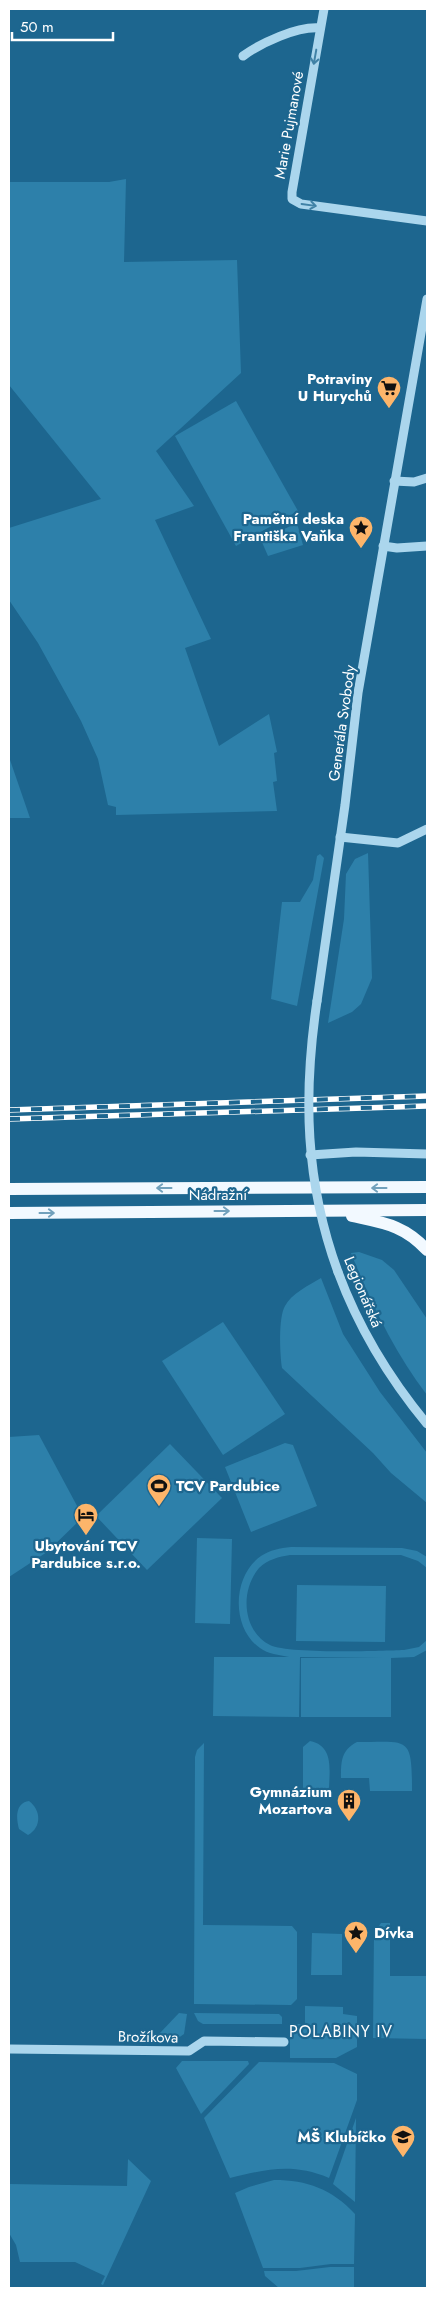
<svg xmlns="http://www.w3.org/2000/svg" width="436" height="2297" font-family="Jost,sans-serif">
<rect width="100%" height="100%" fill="#1d668f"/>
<g fill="#2d80aa">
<polygon points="126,179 124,262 237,260 241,373 156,451 194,506 155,520 211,639 185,648 219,746 269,714 277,752 274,753 277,781 273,782 277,811 116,815 116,807 108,805 98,759 81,721 38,643 9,600 9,528 101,499 9,385 9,182 109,182"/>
<polygon points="236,401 298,511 236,546 175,436"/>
<polygon points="297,523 303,545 268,556 261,540"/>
<polygon points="9,757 30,818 9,818"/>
<polygon points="368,853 372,978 361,1004 352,1012 328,1023 344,919 346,874 355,859"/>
<polygon points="320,854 324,858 297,1006 271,999 282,902 300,902 313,880 317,856"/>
<path d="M 359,1252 L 382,1260 L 394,1270 L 427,1319 L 427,1395 C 394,1352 371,1303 351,1253 Z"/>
<path d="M 321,1278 L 343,1334 L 380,1392 L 427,1453 L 427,1503 L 391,1473 L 373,1453 L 282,1368 C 280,1355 278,1318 285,1306 C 291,1294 309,1285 321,1278 Z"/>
<polygon points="223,1322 285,1414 223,1455 162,1361"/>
<polygon points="39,1435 83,1517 47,1552 9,1577 9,1437"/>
<polygon points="285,1443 293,1445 317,1506 251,1532 225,1467"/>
<polygon points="170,1444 222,1498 147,1570 96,1516"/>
<polygon points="197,1538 232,1539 230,1624 195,1623"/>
<path d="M 291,1547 L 402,1548 L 417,1551 L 427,1557 L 427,1568 L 418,1561 L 401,1555 L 290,1555 C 279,1557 268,1559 259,1568 C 240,1590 242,1631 270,1645 C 288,1654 379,1651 404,1650 L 419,1647 L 427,1640 L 427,1650 L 414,1657 L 391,1658 L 391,1717 L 301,1717 L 301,1658 L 382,1658 L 300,1657 L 299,1717 L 213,1716 L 214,1657 L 289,1657 C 279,1655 268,1654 260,1648 C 231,1628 232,1576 261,1556 C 270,1550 280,1548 291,1547 Z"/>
<polygon points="297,1585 386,1586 385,1642 296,1641"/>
<path d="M 310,1741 C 335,1746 329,1772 329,1791 L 303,1791 L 303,1747 Z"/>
<path d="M 357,1742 C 409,1742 412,1735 412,1791 L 370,1791 L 369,1778 L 341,1778 C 341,1762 341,1750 357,1742 Z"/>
<polygon points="204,1743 203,1925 292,1926 297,1932 297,1999 291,2005 194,2004 195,1757 197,1750"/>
<path d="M 29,1801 C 41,1810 42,1827 28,1835 L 19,1829 C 16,1818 15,1803 29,1801 Z"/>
<polygon points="381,1923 390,1923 390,1976 427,1976 427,2039 373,2038 374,1933"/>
<polygon points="312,1933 342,1934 342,1975 311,1975"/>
<polygon points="305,2006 343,2007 343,2014 357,2016 357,2047 336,2058 290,2058 290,2024 305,2024"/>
<polygon points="179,2013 187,2014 184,2034 174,2041 158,2042 159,2034"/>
<polygon points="194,2013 279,2014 282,2017 282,2024 203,2024 198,2021"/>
<polygon points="182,2061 248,2061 249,2064 201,2114 176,2068"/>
<path d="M 259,2062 L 334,2063 L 357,2074 L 357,2100 L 329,2178 C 293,2163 267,2169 230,2178 L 204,2118 Z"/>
<polygon points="356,2118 356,2119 355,2202 333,2184"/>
<polygon points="128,2159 151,2181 103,2285 101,2284 105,2276 75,2262 20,2262 16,2245 9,2233 9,2184 127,2186"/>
<path d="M 274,2180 C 307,2180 332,2189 355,2214 L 354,2264 L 331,2264 L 300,2268 L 263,2268 L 235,2193 L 249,2187 Z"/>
<polygon points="330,2267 354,2267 354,2288 279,2288 265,2276 264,2271 296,2271"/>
</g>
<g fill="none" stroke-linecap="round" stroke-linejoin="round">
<g stroke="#abd6ed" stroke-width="9">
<polyline points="324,9 292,192 292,199 301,204 427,221"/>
<path d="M 243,56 C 261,43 297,26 320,28"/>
<polyline points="394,481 414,482 427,478"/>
<polyline points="383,546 397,548 427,546"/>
<polyline points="340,837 398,843 427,829"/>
<polyline points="317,1001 345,805 358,693 427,299"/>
<polyline points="310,1155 356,1152 427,1154"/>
<path d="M 338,1272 C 359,1329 389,1378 427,1424"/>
<polyline points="9,2049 189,2051 204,2041 284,2042"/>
</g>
<g stroke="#f2f9ff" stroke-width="12">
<polyline points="9,1189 427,1187"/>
<polyline points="9,1213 427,1210"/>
<path d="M 352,1216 C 384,1223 404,1225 427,1250"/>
</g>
<defs>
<g id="rail">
<polyline points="9,1110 427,1096"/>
<polyline points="9,1119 427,1106"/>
</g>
</defs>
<use href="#rail" stroke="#fff" stroke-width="5.5"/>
<use href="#rail" stroke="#1d668f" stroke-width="4" stroke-dasharray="11" stroke-linecap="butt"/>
<path stroke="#abd6ed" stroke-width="9" d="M 317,1001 C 303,1095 305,1182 338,1272"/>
</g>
<defs><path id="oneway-shaft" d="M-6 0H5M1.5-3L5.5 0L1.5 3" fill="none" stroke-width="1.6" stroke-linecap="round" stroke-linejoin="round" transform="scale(1.25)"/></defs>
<g stroke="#4082a6">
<use href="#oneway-shaft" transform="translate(315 57) rotate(100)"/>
<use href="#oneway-shaft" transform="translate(309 205) rotate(8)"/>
</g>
<g stroke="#72a1bc">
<use href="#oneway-shaft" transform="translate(164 1188) rotate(180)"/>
<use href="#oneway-shaft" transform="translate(379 1188) rotate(180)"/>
<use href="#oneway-shaft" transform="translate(222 1211)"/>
<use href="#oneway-shaft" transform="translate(47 1213)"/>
</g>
<defs>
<symbol id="supermarket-pin" viewBox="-11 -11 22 30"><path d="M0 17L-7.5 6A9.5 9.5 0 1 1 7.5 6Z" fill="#fdb56a" stroke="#1d668f"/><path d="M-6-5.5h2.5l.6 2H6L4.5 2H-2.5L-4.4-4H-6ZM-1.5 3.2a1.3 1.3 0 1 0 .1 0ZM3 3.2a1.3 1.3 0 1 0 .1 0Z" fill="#111"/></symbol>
<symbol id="sight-pin" viewBox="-11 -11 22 30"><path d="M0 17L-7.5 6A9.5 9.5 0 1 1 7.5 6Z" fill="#fdb56a" stroke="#1d668f"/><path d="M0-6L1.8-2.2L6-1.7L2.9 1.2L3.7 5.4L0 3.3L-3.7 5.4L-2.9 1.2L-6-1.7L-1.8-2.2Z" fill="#111"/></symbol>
<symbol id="stadium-pin" viewBox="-11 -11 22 30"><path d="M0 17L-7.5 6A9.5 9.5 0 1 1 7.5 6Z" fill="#fdb56a" stroke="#1d668f"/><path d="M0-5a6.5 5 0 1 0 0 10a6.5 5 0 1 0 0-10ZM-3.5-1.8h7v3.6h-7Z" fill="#111"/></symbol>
<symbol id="hotel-pin" viewBox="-11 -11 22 30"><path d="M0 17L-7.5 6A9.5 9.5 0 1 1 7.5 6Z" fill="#fdb56a" stroke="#1d668f"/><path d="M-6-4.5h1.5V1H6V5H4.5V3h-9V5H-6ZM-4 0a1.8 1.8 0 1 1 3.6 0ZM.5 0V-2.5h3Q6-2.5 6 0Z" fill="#111"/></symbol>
<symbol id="building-pin" viewBox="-11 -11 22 30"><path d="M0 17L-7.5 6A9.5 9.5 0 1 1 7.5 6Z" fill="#fdb56a" stroke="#1d668f"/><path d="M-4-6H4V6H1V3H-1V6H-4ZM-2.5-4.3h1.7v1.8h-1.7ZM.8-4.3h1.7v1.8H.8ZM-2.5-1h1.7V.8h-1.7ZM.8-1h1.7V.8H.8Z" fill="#111"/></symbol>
<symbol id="school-pin" viewBox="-11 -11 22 30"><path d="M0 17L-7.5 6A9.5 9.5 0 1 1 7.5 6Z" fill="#fdb56a" stroke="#1d668f"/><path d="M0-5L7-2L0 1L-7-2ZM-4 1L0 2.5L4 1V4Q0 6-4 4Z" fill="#111"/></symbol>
</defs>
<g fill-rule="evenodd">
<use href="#supermarket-pin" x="375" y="374" width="28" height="38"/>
<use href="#sight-pin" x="347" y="514" width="28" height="38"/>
<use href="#stadium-pin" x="145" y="1472" width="28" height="38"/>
<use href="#hotel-pin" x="72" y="1501" width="28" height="38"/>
<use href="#building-pin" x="335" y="1787" width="28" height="38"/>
<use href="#sight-pin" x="342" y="1919" width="28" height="38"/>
<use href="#school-pin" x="389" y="2123" width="28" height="38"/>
</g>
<g text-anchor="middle" stroke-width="4.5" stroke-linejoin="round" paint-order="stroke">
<g font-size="15" fill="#fff" stroke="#1d668f">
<text transform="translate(289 125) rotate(-80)" y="5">Marie Pujmanové</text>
<text transform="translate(342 723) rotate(-82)" y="5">Generála Svobody</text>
<text x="218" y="1200">Nádražní</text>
<text transform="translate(363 1292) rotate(67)" y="5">Legionářská</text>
<text transform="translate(148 2037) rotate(1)" y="5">Brožíkova</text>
</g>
<g font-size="15" font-weight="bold" fill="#fff" stroke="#1d668f" text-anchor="end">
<text x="372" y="384">Potraviny<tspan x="372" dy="17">U Hurychů</tspan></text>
<text x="344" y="524">Pamětní deska<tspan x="344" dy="17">Františka Vaňka</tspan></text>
<text x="176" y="1491" text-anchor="start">TCV Pardubice</text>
<text x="86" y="1551" text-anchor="middle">Ubytování TCV<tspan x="86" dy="17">Pardubice s.r.o.</tspan></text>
<text x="332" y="1797">Gymnázium<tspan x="332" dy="17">Mozartova</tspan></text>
<text x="374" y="1938" text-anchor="start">Dívka</text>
<text x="386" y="2142">MŠ Klubíčko</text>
</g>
<g font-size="16" letter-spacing="1" fill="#fff" stroke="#1d668f">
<text x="341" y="2037">POLABINY IV</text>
</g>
</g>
<rect width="436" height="2297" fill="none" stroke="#ffffff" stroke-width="20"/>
<path d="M12 32v8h101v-8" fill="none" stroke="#ffffff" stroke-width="2.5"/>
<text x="20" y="32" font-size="15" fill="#ffffff" stroke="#1d668f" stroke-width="4" paint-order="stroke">50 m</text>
</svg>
